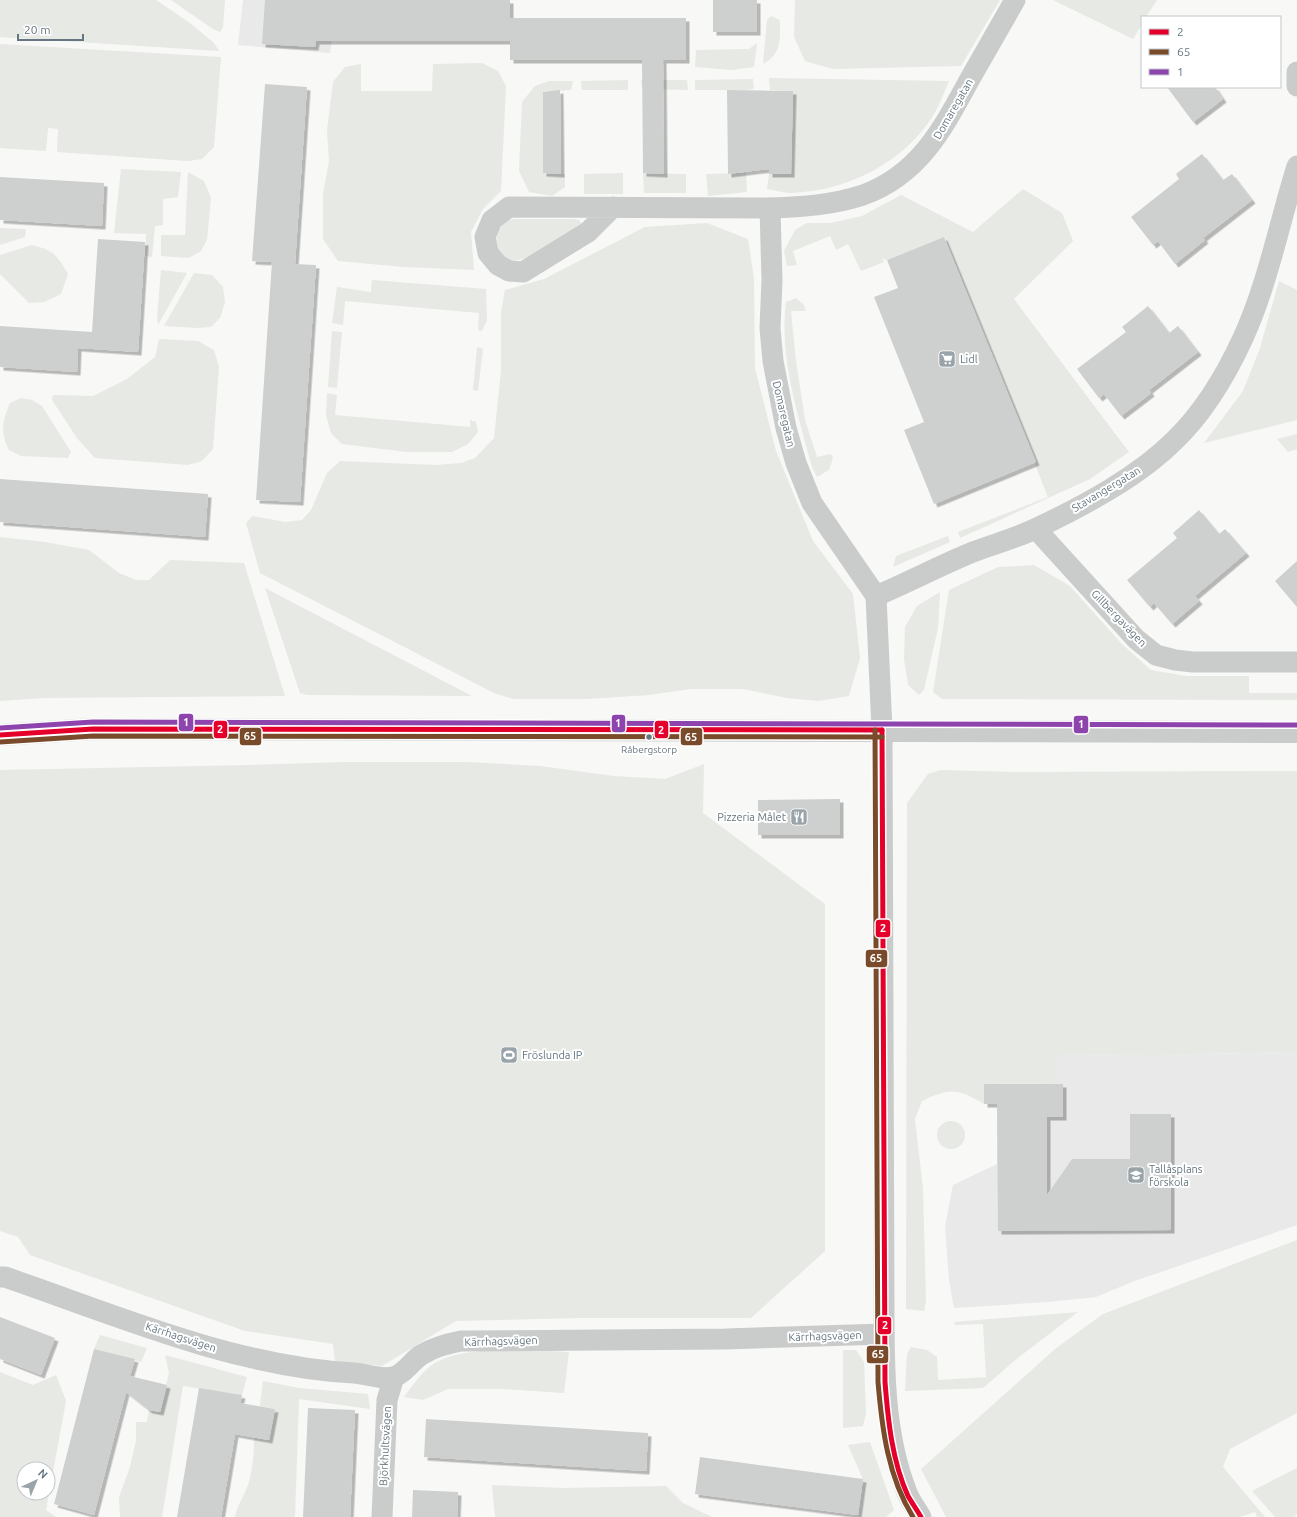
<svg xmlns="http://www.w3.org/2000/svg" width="1297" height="1517" font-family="Ubuntu,sans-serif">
<defs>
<filter id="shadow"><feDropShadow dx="3.5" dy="3.5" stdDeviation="0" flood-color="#0004"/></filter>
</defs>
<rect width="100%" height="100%" fill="#f8f8f7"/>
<g fill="#e8e9e8">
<polygon points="243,0 332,0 332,41 330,53 238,45"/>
<polygon points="1297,1052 1297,1225 1132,1282 1096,1297 1048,1302 954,1308 949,1280 945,1227 953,1185 997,1164 997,1104 984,1084 1057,1083 1058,1054 1153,1055"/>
</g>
<g fill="#e7e9e5" fill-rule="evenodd">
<polygon points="0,0 156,0 190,23 214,43 219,51 0,37"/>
<polygon points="171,0 225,0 223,28 220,32 213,29"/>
<polygon points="795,0 1000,0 961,66 833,69 805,61 794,37"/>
<polygon points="1053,0 1157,0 1146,17 1142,17 1142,24 1133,39"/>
<path d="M 771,16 L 780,20 C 780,39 782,54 763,64 L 767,20 Z"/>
<polygon points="757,43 754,67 731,70 695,67 696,50 749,49"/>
<polygon points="0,44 221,57 214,147 202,159 188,161 57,152 58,129 48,128 46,151 0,148"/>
<polygon points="482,63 498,71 506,86 501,191 483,209 471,232 474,270 404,267 338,261 323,239 323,194 329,161 327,130 333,82 345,67 361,64 361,91 432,91 433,64"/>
<path d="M 769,78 L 949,81 C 944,92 940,104 934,114 C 904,163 847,191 791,193 C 784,193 775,190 767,189 L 769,174 L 791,174 L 793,91 L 770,90 Z"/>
<polygon points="753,79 754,89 745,90 695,90 695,80"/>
<polygon points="628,80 628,90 582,90 581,81"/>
<polygon points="641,80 687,80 688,90 642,89"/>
<polygon points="549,81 573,81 571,90 543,92 543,173 565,174 565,187 552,196 529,192 519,171 522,102 535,86"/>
<polygon points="121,169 181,172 178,197 163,199 163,225 155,226 152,257 145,256 146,234 114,233"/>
<polygon points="188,172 204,181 211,198 207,240 201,251 189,258 161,256 161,235 185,235"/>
<polygon points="623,173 623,194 584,194 584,174"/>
<polygon points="643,173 686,174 686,193 644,193"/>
<polygon points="746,173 747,192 708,196 706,174"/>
<polygon points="1023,189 1062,213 1073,241 1014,299 1129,452 1090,479 960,538 958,532 1048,497 944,237 887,260 882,258 884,262 861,271 848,244 836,250 830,236 793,251 797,265 787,266 784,251 795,230 807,223 830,223 862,216 901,195 973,232"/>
<path d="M 513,219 L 574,219 L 579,220 L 583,225 L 580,230 C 564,238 528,261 512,261 C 491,261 491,224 513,219 Z"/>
<polygon points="707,223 748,239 754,279 755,368 776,451 813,541 853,594 860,658 849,696 819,701 787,698 743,689 691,689 649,695 587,699 513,699 494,693 260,573 246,523 252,516 285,522 302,520 311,510 327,473 340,461 436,465 461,463 475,458 494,438 501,371 501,312 505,290 544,279 645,227"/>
<polygon points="0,228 26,229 25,237 0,245"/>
<path d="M 32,245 C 53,250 57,255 68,274 L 61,294 L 44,302 L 29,303 L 0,274 L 0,255 Z"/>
<polygon points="161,270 187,273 158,325 157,318"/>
<polygon points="194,273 212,275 223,287 225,302 220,318 211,327 198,328 164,326"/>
<polygon points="372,280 486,289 487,320 482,331 478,330 479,313 345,301 343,325 332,323 337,287 371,292"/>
<polygon points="1279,281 1297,290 1297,420 1204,443 1243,391 1260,348"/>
<path d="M 796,298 L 804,305 L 806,311 L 791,311 L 796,361 L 805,420 L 817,457 L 831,454 L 833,458 L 829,470 L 817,477 L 812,467 C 798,414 779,358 786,302 Z"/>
<polygon points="332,331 342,332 337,388 328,387"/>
<polygon points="159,339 198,341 214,350 219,367 213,449 202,461 188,465 95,458 77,438 52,400 53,395 93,396 127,379 155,357"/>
<polygon points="477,347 483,349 478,391 473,390"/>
<polygon points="327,393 337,395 335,415 470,427 470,420 476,422 478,432 468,444 452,452 406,452 342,444 331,433 326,415"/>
<path d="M 21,398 L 32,400 L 42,406 L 71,452 L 68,458 L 21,456 L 9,450 C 0,432 2,422 10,403 Z"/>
<polygon points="1297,434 1297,449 1288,452 1277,439"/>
<polygon points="948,536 950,542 893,567 896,556"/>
<polygon points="0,537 45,542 89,550 119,573 136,580 149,580 170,560 244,563 285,696 44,698 0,701"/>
<polygon points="1034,565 1070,586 1122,644 1151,670 1186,676 1249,676 1249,693 1297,693 1297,700 942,699 933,692 949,590 998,567"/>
<polygon points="265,588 472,696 308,695 300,693"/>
<polygon points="940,592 938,628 924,690 919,695 908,685 904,659 905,627 917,606"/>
<polygon points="345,762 467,762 540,766 614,776 665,779 704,764 703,813 825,904 825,1251 751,1318 580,1318 456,1321 382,1366 335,1362 333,1344 245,1331 30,1255 18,1237 0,1231 0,770 249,765"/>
<path d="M 940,770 L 1014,772 L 1297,771 L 1297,1052 L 1153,1055 L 1058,1054 L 1057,1083 L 985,1084 L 984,1104 C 957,1088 950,1088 922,1101 L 915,1119 L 923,1189 L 926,1301 L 924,1311 L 906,1309 L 907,803 L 928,774 Z"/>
<circle cx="951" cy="1135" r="14"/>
<polygon points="1297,1240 1297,1413 1230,1449 1223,1467 1265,1517 1257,1517 1255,1512 1240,1517 946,1517 921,1469 1055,1349 1103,1314"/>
<polygon points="1078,1312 1019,1357 983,1388 905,1391 907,1354 911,1347 927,1350 937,1357 938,1380 986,1377 983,1324 955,1325 954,1322"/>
<polygon points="100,1335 147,1348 141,1362 94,1349"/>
<path d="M 529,1350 L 569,1352 L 564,1393 L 503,1389 L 448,1389 L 423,1400 L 404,1397 C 411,1388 418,1377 427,1369 C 451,1347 499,1351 529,1350 Z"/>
<polygon points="843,1350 856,1350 864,1362 866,1414 863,1426 843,1428"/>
<polygon points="165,1355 247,1377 242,1395 183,1386 162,1517 120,1517 119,1497 130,1467 136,1441 136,1422 147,1422 149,1410 160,1412 169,1373"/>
<path d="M 0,1372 L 33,1385 L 56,1375 L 66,1401 L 46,1510 L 56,1517 L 0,1517 ZM 24,1469 L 48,1469 L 48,1493 L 24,1493 Z"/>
<path d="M 263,1381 L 299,1388 L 368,1394 L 370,1409 L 299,1399 L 295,1517 L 235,1517 C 237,1505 244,1496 248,1485 C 253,1469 254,1454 254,1438 L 269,1440 L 275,1409 L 260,1406 Z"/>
<polygon points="870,1442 894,1510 886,1517 859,1517 858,1515 863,1479 848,1445"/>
<polygon points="1297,1468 1297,1513 1295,1517 1275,1517 1252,1491"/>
<polygon points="492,1485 564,1488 666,1486 683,1503 712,1517 495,1517"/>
</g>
<g fill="#ced0d0" filter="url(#shadow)">
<polygon points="265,0 510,0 510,18 686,18 686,60 663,60 664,174 643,173 642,60 510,60 510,41 316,41 315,47 262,44"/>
<rect x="713" y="0" width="44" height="32"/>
<polygon points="265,84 307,87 295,264 316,265 300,502 256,500 272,262 252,261"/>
<polygon points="1167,87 1215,87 1223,99 1193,122"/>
<polygon points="560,90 561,174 543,173 543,92"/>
<polygon points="727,90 793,91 791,174 769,174 769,169 728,174"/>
<polygon points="1202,154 1223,180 1232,174 1252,200 1203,238 1205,240 1175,264 1158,241 1153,245 1131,217 1179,179 1176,174"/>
<polygon points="0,177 104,183 102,226 0,220"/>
<polygon points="944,237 1036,462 934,504 904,430 924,422 874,297 898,288 887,260"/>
<polygon points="98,239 145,242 138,352 78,348 77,372 0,367 0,326 92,332"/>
<polygon points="1148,306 1169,333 1178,326 1198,352 1149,390 1151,393 1121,416 1104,394 1099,398 1077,369 1126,332 1122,327"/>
<polygon points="0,479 208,494 205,537 0,522"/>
<polygon points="1199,510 1219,534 1225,529 1246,553 1195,596 1199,601 1172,624 1154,603 1150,607 1127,580 1177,538 1173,533"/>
<polygon points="1297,561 1297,607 1275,581"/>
<polygon points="840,799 840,835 758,835 758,800"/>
<polygon points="984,1084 1063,1084 1063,1117 1047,1117 1047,1195 1072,1159 1130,1159 1130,1114 1171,1114 1171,1230 998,1231 997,1104 984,1104"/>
<polygon points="0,1317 55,1338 41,1375 0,1359"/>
<polygon points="94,1349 135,1359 130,1376 167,1385 160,1412 149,1410 126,1392 94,1515 54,1504"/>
<polygon points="199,1388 242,1395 240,1403 275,1409 269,1440 235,1434 221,1517 177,1517"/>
<polygon points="308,1408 355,1410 350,1517 303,1517"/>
<polygon points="426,1419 648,1433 646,1471 424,1457"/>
<polygon points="700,1457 863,1479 858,1515 695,1494"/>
<polygon points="413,1490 458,1492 457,1517 412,1517"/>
</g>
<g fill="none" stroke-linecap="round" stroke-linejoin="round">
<g stroke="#cacccc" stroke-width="21">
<polyline points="1297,72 1297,86"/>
<path d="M 613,207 L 588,232 L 523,272 L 509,271 L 498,265 L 488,253 L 485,237 L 492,220 L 509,207 L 770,208 C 802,207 833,205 863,195 C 921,174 944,126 971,77 C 986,51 1000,26 1015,0"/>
<polyline points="770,208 772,280 770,328 773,361 786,428 796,463 812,503 876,596"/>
<polyline points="1036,529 1136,639 1156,655 1175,660 1193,662 1297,662"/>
<path d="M 0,1277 L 5,1277 C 116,1315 235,1367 354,1373 C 367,1374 380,1380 393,1377 C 403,1375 413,1360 421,1355 C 434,1347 447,1344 461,1341 L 725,1339 L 884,1334"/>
<polyline points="382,1517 387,1400 394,1377"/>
<path d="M 921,1517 C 916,1508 909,1500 906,1490 C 885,1435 884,1374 884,1315 L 882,730 L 876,596 C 909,582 941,565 973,552 C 994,544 1017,538 1037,528 C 1083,506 1138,477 1175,440 C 1204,412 1226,375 1243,338 C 1268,283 1279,224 1297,166"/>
</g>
<polyline stroke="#cacccc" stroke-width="22" points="0,735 93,729 1297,732"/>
<defs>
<g id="bus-1">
<path d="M 882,730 L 885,1382 C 888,1420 892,1461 908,1496 C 912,1503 917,1510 921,1517"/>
<polyline points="0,735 93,729 882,730"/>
</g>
<g id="bus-2">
<path d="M 875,730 L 878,1382 C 882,1429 888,1477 913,1517"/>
<polyline points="0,742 93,736 882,737"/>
</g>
<polyline id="bus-3" points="0,728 93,722 1297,725"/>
</defs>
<use href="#bus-1" stroke="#fff" stroke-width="8"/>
<use href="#bus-2" stroke="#fff" stroke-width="8"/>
<use href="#bus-3" stroke="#fff" stroke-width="8"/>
<use href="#bus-1" stroke="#e4002b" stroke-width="5"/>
<use href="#bus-2" stroke="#7a4b2a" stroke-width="5"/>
<use href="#bus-3" stroke="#8e44ad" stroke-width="5"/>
</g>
<defs>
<symbol id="supermarket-square" viewBox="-11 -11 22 22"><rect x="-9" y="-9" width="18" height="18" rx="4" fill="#98a4aa" stroke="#fff"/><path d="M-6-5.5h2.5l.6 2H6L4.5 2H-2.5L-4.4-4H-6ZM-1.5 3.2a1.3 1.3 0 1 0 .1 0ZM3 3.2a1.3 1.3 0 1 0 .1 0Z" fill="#fff"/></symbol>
<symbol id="restaurant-square" viewBox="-11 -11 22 22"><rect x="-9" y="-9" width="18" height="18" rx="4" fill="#98a4aa" stroke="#fff"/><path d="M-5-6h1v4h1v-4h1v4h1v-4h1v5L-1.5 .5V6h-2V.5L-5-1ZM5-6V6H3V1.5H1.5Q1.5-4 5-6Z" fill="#fff"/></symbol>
<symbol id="stadium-square" viewBox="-11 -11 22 22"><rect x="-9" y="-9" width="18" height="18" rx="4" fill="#98a4aa" stroke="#fff"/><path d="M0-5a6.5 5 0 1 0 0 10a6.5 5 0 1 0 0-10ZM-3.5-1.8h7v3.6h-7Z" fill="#fff"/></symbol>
<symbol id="school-square" viewBox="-11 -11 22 22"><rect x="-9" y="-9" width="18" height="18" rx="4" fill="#98a4aa" stroke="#fff"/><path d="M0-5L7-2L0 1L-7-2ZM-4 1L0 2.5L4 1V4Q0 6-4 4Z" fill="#fff"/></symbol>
</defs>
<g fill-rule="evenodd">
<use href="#supermarket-square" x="937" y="349" width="20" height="20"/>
<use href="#restaurant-square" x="789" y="807" width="20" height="20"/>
<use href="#stadium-square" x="499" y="1045" width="20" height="20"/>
<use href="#school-square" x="1126" y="1165" width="20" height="20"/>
</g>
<circle fill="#657680" stroke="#fff" stroke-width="1.5" cx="649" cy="737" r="3.5"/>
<g text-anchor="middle" stroke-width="4" stroke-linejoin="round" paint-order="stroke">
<g font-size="10" fill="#657680" stroke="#fff">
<text x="649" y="753">Råbergstorp</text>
</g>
<g font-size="11" fill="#657680" stroke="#fff">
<text transform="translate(953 109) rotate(-60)" y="4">Domaregatan</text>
<text transform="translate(784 414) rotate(77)" y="4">Domaregatan</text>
<text transform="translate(1106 489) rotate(-31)" y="4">Stavangergatan</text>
<text transform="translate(1119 618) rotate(46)" y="4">Gillbergavägen</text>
<text transform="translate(825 1336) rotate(-2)" y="4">Kärrhagsvägen</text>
<text transform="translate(181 1337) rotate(18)" y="4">Kärrhagsvägen</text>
<text transform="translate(501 1341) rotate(-2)" y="4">Kärrhagsvägen</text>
<text transform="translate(385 1446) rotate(-87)" y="4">Björkhultsvägen</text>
</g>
<g font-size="11" fill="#657680" stroke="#fff" text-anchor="start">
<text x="960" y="363">Lidl</text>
<text x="786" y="821" text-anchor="end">Pizzeria Målet</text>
<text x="522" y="1059">Fröslunda IP</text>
<text x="1149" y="1173">Tallåsplans<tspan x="1149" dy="13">förskola</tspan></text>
</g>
</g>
<g stroke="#fff" stroke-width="1.5">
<rect x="178" y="713" width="16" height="19" rx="4" fill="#8e44ad"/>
<rect x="611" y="714" width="15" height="19" rx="4" fill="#8e44ad"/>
<rect x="1073" y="715" width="16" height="19" rx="4" fill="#8e44ad"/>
<rect x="213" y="720" width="15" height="19" rx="4" fill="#e4002b"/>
<rect x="654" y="720" width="15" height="19" rx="4" fill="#e4002b"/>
<rect x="239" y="727" width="23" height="19" rx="4" fill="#7a4b2a"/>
<rect x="680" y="727" width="23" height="19" rx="4" fill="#7a4b2a"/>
<rect x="875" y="919" width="16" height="19" rx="4" fill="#e4002b"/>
<rect x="865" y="949" width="23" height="19" rx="4" fill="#7a4b2a"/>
<rect x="877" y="1316" width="15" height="19" rx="4" fill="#e4002b"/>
<rect x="866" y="1345" width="23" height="19" rx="4" fill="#7a4b2a"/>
</g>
<g font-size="11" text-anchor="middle" font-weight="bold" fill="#fff">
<text x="186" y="726">1</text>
<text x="618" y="727">1</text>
<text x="1081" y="728">1</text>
<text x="220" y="733">2</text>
<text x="661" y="734">2</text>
<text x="250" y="740">65</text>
<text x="691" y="741">65</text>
<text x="883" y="932">2</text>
<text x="876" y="962">65</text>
<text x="885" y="1329">2</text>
<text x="878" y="1358">65</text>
</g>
<rect x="1141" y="16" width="140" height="72" fill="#ffffff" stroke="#c1c8cc"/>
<rect x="1149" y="29" width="20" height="6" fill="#e4002b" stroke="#c1c8cc"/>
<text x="1177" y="36" font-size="12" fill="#657680">2</text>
<rect x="1149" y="49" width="20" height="6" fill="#7a4b2a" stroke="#c1c8cc"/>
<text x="1177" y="56" font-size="12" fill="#657680">65</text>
<rect x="1149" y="69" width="20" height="6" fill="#8e44ad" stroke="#c1c8cc"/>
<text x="1177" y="76" font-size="12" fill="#657680">1</text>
<g transform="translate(36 1481) rotate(44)"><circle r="19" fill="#ffffff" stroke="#c1c8cc"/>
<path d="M0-3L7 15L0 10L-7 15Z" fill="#98a4aa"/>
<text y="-6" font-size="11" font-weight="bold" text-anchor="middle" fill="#657680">N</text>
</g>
<path d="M18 34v6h65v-6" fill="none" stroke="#657680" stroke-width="2"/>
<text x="24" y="34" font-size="12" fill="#657680" stroke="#ffffff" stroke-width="3" paint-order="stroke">20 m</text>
</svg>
